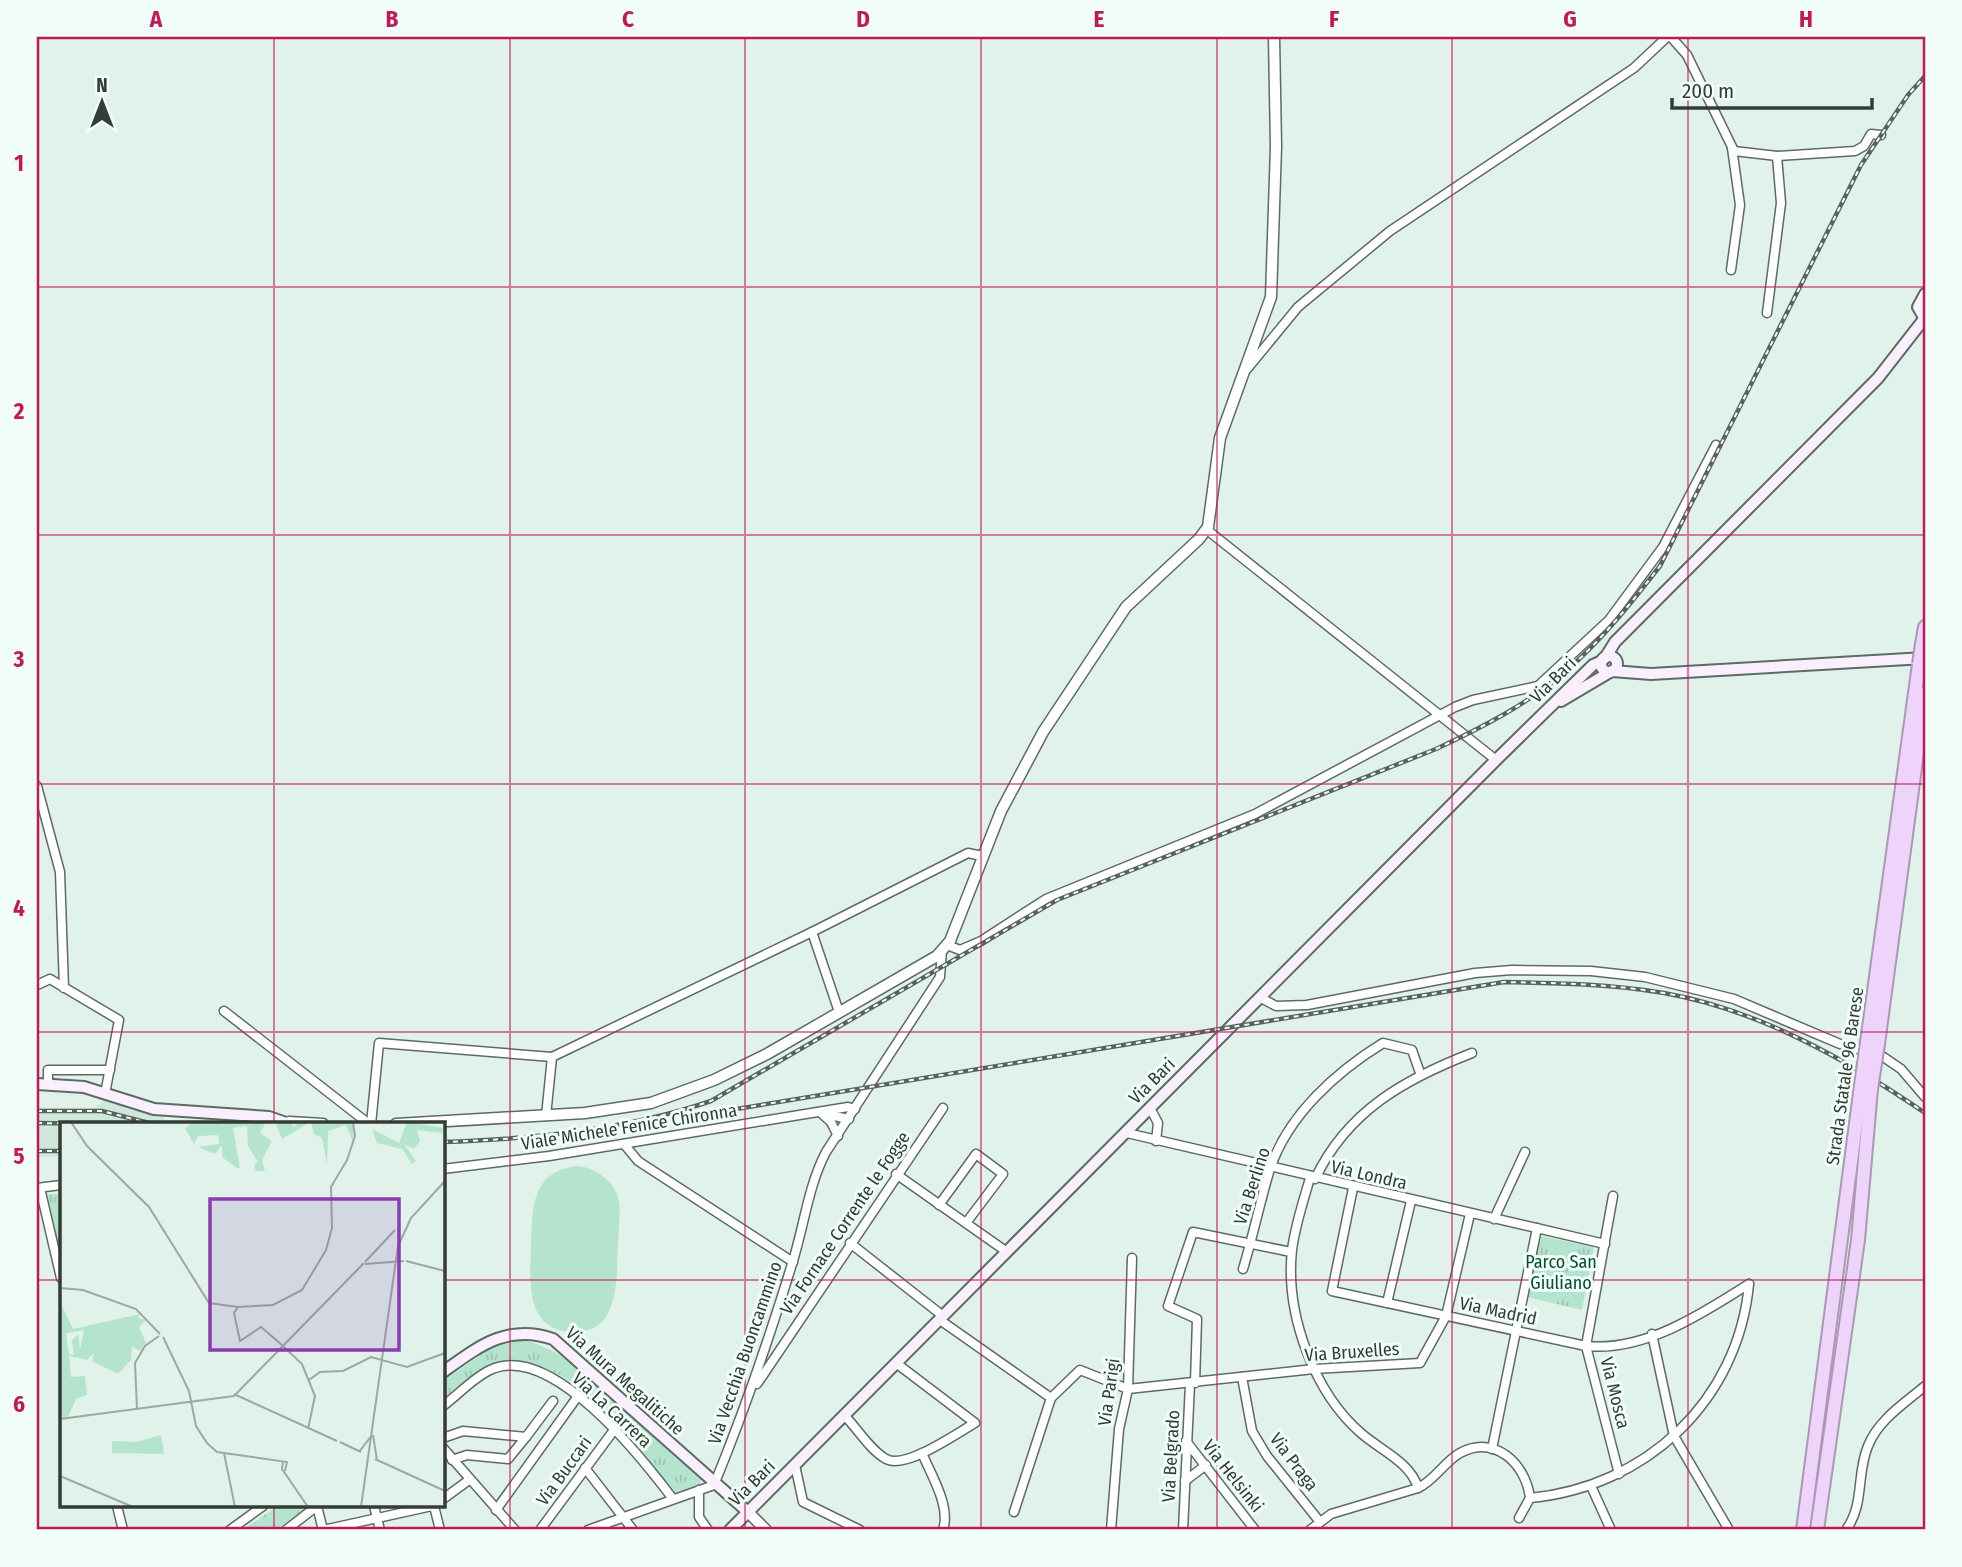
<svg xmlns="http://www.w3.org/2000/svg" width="1962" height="1567" font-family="'Fira Sans Condensed',sans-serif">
<defs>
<pattern id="grass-tufts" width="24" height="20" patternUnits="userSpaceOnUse" patternTransform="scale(1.75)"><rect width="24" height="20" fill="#b4e4ce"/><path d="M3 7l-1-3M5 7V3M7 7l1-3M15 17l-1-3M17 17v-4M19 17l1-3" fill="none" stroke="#9bc4b2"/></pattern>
</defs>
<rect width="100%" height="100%" fill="#e0f2ea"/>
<polygon fill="#cfe8dc" points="103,1101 164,1115 164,1122 170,1124 61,1124 61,1157 37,1157 37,1108 95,1108"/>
<g fill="url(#grass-tufts)">
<polygon points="46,1194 61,1194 61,1258"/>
<polygon points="1541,1236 1594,1247 1582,1310 1527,1297"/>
<path d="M 521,1340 C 578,1348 658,1439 701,1479 L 700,1484 L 675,1495 C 638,1443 569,1348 496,1363 C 477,1367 458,1389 443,1400 L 443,1381 L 491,1348 Z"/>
<polygon points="278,1506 309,1506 278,1530 242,1530"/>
</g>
<path fill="#b4e4ce" d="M 578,1166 C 594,1168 609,1177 616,1192 C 623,1206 618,1228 618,1244 C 616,1276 621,1333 574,1332 C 524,1331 530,1281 531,1246 C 533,1209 530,1171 578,1166 Z"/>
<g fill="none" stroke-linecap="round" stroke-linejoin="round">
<defs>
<g id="minor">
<polyline points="1671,37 1687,55 1734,151 1777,156 1855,151 1864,146 1871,134 1881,135"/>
<polyline points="1731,270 1740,205 1732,148"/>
<polyline points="1767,313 1781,203 1777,156"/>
<polyline points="1247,369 1298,307 1390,231 1634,68 1667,37"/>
<polyline points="1206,529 1496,760"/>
<polyline points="37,786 60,872 64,988"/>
<polyline points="812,932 839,1012"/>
<polyline points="947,945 960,950 981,941 1046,899 1255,814 1455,707 1473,700 1538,686 1609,620 1663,547 1716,445"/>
<polyline points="37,985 50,979 119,1020 105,1094"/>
<polyline points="1261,998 1276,1006 1307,1005 1475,973 1512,970 1591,971 1645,977 1734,999 1840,1044 1882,1056 1901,1069 1925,1097"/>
<polyline points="224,1011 369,1124"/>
<polyline points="48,1085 48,1070 110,1070"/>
<polyline points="1150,1108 1158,1123 1156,1141"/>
<polyline points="821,1113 831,1122 838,1136"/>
<polyline points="824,1114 849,1119"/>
<polyline points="546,1116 552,1057 812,932 968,853 982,856"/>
<polyline points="371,1124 379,1043 552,1057"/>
<polyline points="1127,1133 1605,1244"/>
<polyline points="624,1144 638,1161 793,1262"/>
<polyline points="443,1169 549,1156 848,1107 855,1109"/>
<polyline points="896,1174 1007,1252"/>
<path d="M 1310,1178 C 1303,1202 1295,1226 1292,1250 C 1285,1314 1314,1393 1362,1434 C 1382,1451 1411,1463 1418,1488"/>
<path d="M 1315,1179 C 1347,1111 1405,1079 1472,1053"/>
<polyline points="37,1188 61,1185"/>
<polyline points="40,1188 61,1278"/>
<path d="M 1353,1188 L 1332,1291 L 1586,1346 C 1644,1352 1702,1314 1749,1284"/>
<polyline points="1613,1196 1586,1346 1619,1474"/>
<polyline points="939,1205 976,1154 1003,1174 966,1223"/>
<polyline points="1494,1219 1525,1152"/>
<polyline points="850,1243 943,1316"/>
<path d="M 1243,1269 C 1253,1236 1260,1202 1270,1169 C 1288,1115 1336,1072 1383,1043 L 1412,1050 L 1420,1073"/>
<polyline points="1387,1303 1411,1201"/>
<polyline points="940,1320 1051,1398 1080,1370 1128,1389 1314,1369 1420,1363 1446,1316 1470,1214"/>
<polyline points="1652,1334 1674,1436 1729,1530"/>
<polyline points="1242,1377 1252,1431 1267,1456 1320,1522"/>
<polyline points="1195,1383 1197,1319 1168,1306 1193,1232 1291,1252"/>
<polyline points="757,1384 943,1108"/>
<path d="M 443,1406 C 458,1395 473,1378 490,1370 C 551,1341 642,1458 673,1499"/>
<path d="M 844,1415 C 857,1428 870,1450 886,1459 C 905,1470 957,1433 975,1423 L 896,1363"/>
<polyline points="443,1438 463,1431 526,1437 553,1401"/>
<polyline points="1186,1441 1255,1530"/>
<polyline points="443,1448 515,1530"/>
<polyline points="1492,1449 1537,1228"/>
<path d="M 922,1453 C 931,1475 951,1506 943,1530"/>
<polyline points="452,1460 467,1455 508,1459 526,1437"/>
<polyline points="795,1465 803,1502 860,1530"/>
<polyline points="585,1468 633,1530"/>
<polyline points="1185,1481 1206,1465"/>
<polyline points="1591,1486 1611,1530"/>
<polyline points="699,1490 699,1517 708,1530"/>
<path d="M 1530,1498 C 1646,1487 1738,1401 1749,1284"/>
<polyline points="443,1499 469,1480"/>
<polyline points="117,1506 123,1530"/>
<polyline points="317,1506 323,1530 432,1506"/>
<polyline points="374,1506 380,1530"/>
<polyline points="434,1506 440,1530"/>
<polyline points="496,1510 578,1396"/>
<polyline points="1014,1512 1051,1398"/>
<polyline points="230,1530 263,1506"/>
<polyline points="286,1530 317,1506"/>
<polyline points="540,1530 614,1430"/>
<path d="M 588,1530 L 714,1485 C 744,1412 769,1339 792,1264 C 804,1227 808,1186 826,1152 L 940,977 L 942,950"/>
<polyline points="1111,1530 1119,1429 1128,1389 1132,1258"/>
<polyline points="1183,1530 1190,1384"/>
<path d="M 1310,1530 L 1331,1514 L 1418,1488 C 1435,1480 1444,1462 1460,1453 C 1495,1434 1526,1464 1530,1498 L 1519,1518"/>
<path d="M 1846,1530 C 1865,1504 1856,1474 1868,1446 C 1878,1420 1905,1403 1925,1386"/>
</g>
<g id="tertiary">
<polyline points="289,1122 323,1124"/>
<polyline points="396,1124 585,1113 651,1103 714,1080 767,1054 937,956 950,941 1001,811 1043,732 1126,607 1199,539 1208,527 1220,438 1271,297 1276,147 1274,37"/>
<polyline points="748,1512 766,1530"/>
</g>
<g id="secondary">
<polyline points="1925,294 1918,307 1925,319"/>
<circle cx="1609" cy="664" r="8"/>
<polyline points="1605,658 1615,642 1878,378 1924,319"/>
<polyline points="1612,671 1651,674 1925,658"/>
<polyline points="1561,701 1610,672"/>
<polyline points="37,1084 84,1087 154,1109 269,1117 289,1124"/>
<path d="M 443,1372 C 478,1347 507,1323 553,1339 L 748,1512"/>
<polyline points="730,1530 1496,760 1593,665 1602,661"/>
</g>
<g id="trunk">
<polyline points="1922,644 1925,627"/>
<polyline points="1867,1042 1919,664"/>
<polyline points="1878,1044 1925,693"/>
<polyline points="1803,1530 1861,1085"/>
<polyline points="1817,1530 1858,1240 1871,1089"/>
</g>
</defs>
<use href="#minor" stroke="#5c6b64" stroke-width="11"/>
<use href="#tertiary" stroke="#5c6b64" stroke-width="13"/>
<use href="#secondary" stroke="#5c6b64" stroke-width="14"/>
<use href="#trunk" stroke="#ab98b5" stroke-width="16"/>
<use href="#minor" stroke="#fff" stroke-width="8"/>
<use href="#tertiary" stroke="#fff" stroke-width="10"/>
<use href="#secondary" stroke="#f9effd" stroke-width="10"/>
<use href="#trunk" stroke="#eed4fa" stroke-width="12"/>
<defs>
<g id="rail">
<polyline points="37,1111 102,1111 153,1124"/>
<path d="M 682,1118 L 1504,982 C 1558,983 1611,984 1664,993 C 1759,1010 1846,1059 1925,1113"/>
<polyline points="37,1123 110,1124"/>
<path d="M 443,1142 C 533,1139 626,1130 711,1101 L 1057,900 L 1436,749 C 1481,728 1528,704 1566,671 C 1602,640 1631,603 1660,566 L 1861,165 L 1908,95 L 1925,76"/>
<polyline points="37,1151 61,1151"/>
</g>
</defs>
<use href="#rail" stroke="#59635e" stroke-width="4.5"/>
<use href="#rail" stroke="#f0fef7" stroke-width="2" stroke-dasharray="5" stroke-linecap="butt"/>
<defs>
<g id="trunk-bridge">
<polyline points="1919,664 1922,644"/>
<polyline points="1861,1085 1867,1042"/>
<polyline points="1871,1089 1878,1044"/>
</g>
</defs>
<use href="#trunk-bridge" stroke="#ab98b5" stroke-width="16" stroke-linecap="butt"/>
<use href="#trunk-bridge" stroke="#eed4fa" stroke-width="12"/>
</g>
<path fill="none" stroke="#c2185b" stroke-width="2" stroke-opacity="0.55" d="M 274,37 L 274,1124M 510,37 L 510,1530M 745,37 L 745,1530M 981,37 L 981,1530M 1217,37 L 1217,1530M 1452,37 L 1452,1530M 1688,37 L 1688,1530M 37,287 L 1925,287M 37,535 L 1925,535M 37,784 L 1925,784M 37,1032 L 1925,1032M 37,1280 L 61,1280M 443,1280 L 1925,1280M 274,1506 L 274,1530"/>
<g text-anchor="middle" stroke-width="6" stroke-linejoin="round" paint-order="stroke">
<g font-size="18" fill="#353c38" stroke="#f0fef7">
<text transform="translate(1553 680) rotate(-45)" y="6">Via Bari</text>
<text transform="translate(1845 1076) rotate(-82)" y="6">Strada Statale 96 Barese</text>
<text transform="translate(1152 1081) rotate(-45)" y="6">Via Bari</text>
<text transform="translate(629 1127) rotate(-9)" y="6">Viale Michele Fenice Chironna</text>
<text transform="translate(1369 1175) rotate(13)" y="6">Via Londra</text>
<text transform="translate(1252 1186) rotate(-72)" y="6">Via Berlino</text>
<text transform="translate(845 1223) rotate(-56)" y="6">Via Fornace Corrente le Fogge</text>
<text transform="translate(1498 1311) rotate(12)" y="6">Via Madrid</text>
<text transform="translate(1352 1352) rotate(-4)" y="6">Via Bruxelles</text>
<text transform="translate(745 1353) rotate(-71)" y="6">Via Vecchia Buoncammino</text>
<text transform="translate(625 1381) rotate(42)" y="6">Via Mura Megalitiche</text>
<text transform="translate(1109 1392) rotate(-82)" y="6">Via Parigi</text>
<text transform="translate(1615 1393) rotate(76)" y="6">Via Mosca</text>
<text transform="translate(612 1410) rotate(43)" y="6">Via La Carrera</text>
<text transform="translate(1171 1456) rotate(-87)" y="6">Via Belgrado</text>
<text transform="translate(1294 1462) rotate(53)" y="6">Via Praga</text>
<text transform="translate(564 1471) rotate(-54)" y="6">Via Buccari</text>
<text transform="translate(1233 1476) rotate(52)" y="6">Via Helsinki</text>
<text transform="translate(752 1483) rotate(-45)" y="6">Via Bari</text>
</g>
<g font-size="18" fill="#054c37" stroke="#f0fef7">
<text x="1561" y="1268">Parco San<tspan x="1561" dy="21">Giuliano</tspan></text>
</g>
</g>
<g transform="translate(60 1122)">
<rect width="385" height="385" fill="#e0f2ea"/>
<path d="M 133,0 L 206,0 L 200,11 L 212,19 L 202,38 L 205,49 L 196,49 L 194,43 L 198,40 L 188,24 L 187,4 L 173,6 L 180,46 L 177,46 L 162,35 L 162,23 L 155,32 L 138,25 L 159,22 L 158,13 L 138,14 L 134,22 L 125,6 ZM 215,0 L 231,0 L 234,5 L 237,0 L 247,2 L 222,17 ZM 251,0 L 293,0 L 293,20 L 286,3 L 268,9 L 267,42 L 262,16 L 254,12 ZM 347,0 L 385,6 L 382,11 L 357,8 L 360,19 L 354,27 L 344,22 L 356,39 L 352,42 L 342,27 L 317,21 L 312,7 L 339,21 ZM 0,180 L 13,207 L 80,192 L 78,196 L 86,198 L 79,205 L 86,221 L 80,229 L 72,224 L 71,238 L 58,252 L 32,239 L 34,231 L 27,238 L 9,234 L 11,255 L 25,254 L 27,273 L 16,277 L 8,295 L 0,296 ZM 24,208 L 20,227 L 18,212 L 12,219 L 14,233 L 9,232 L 6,211 Z" fill="#b4e4ce" fill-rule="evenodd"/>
<path d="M 101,313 L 104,332 L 52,331 L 52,319 L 77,320 Z" fill="#b4e4ce"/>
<path fill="none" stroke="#9ca9a3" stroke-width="2" d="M 11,0 L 27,24 L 89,85 L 149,181 L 178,185 L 174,191 L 180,219 L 201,205 L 222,223M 346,139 L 385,149M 305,140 L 335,108M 305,142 L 344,139M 0,166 L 23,168 L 76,187 L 100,212M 177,185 L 213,183 L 242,168 L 266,128 L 272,106 L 271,65 L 287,38 L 295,14 L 293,0M 103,215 L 129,269 L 136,304 L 147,321 L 157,330 L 227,340 L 225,349M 222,223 L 242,242 L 255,274 L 248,307M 249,258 L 260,250 L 283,249 L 311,235 L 347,245 L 385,231M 174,272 L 277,319M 77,287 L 75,241 L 85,224 L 99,214M 0,297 L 174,274 L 304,141M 313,313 L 317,338M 280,320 L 301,330M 299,330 L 312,313M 164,331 L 175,385M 315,337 L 385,369M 223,339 L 222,347 L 248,385M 0,354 L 73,385M 301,385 L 338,124 L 351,96 L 385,59"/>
<path fill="#8c3cac" fill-opacity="0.15" stroke="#8c3cac" stroke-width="3.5" d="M 150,77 L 339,77 L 339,228 L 150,228 Z"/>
<rect width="385" height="385" fill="none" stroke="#353c38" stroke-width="3.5"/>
</g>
<rect width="1962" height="1567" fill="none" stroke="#f0fef7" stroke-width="77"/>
<g transform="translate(102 102)" stroke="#f0fef7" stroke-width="5" paint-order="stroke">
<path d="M0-5L12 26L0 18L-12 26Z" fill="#353c38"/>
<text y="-10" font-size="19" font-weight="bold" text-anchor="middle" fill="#353c38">N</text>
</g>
<path d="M1672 98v10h200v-10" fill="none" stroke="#353c38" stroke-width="3.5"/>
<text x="1682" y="98" font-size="21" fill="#353c38" stroke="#f0fef7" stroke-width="5" paint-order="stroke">200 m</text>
<rect x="38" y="38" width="1886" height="1490" fill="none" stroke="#c2185b" stroke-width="2.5"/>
<g font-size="23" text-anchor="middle" font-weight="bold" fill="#c2185b">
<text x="156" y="27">A</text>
<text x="392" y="27">B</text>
<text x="628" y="27">C</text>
<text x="863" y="27">D</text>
<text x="1099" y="27">E</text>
<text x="1334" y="27">F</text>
<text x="1570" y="27">G</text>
<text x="1806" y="27">H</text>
<text x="19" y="171">1</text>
<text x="19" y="419">2</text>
<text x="19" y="667">3</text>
<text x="19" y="916">4</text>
<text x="19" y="1164">5</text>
<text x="19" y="1412">6</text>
</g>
</svg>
